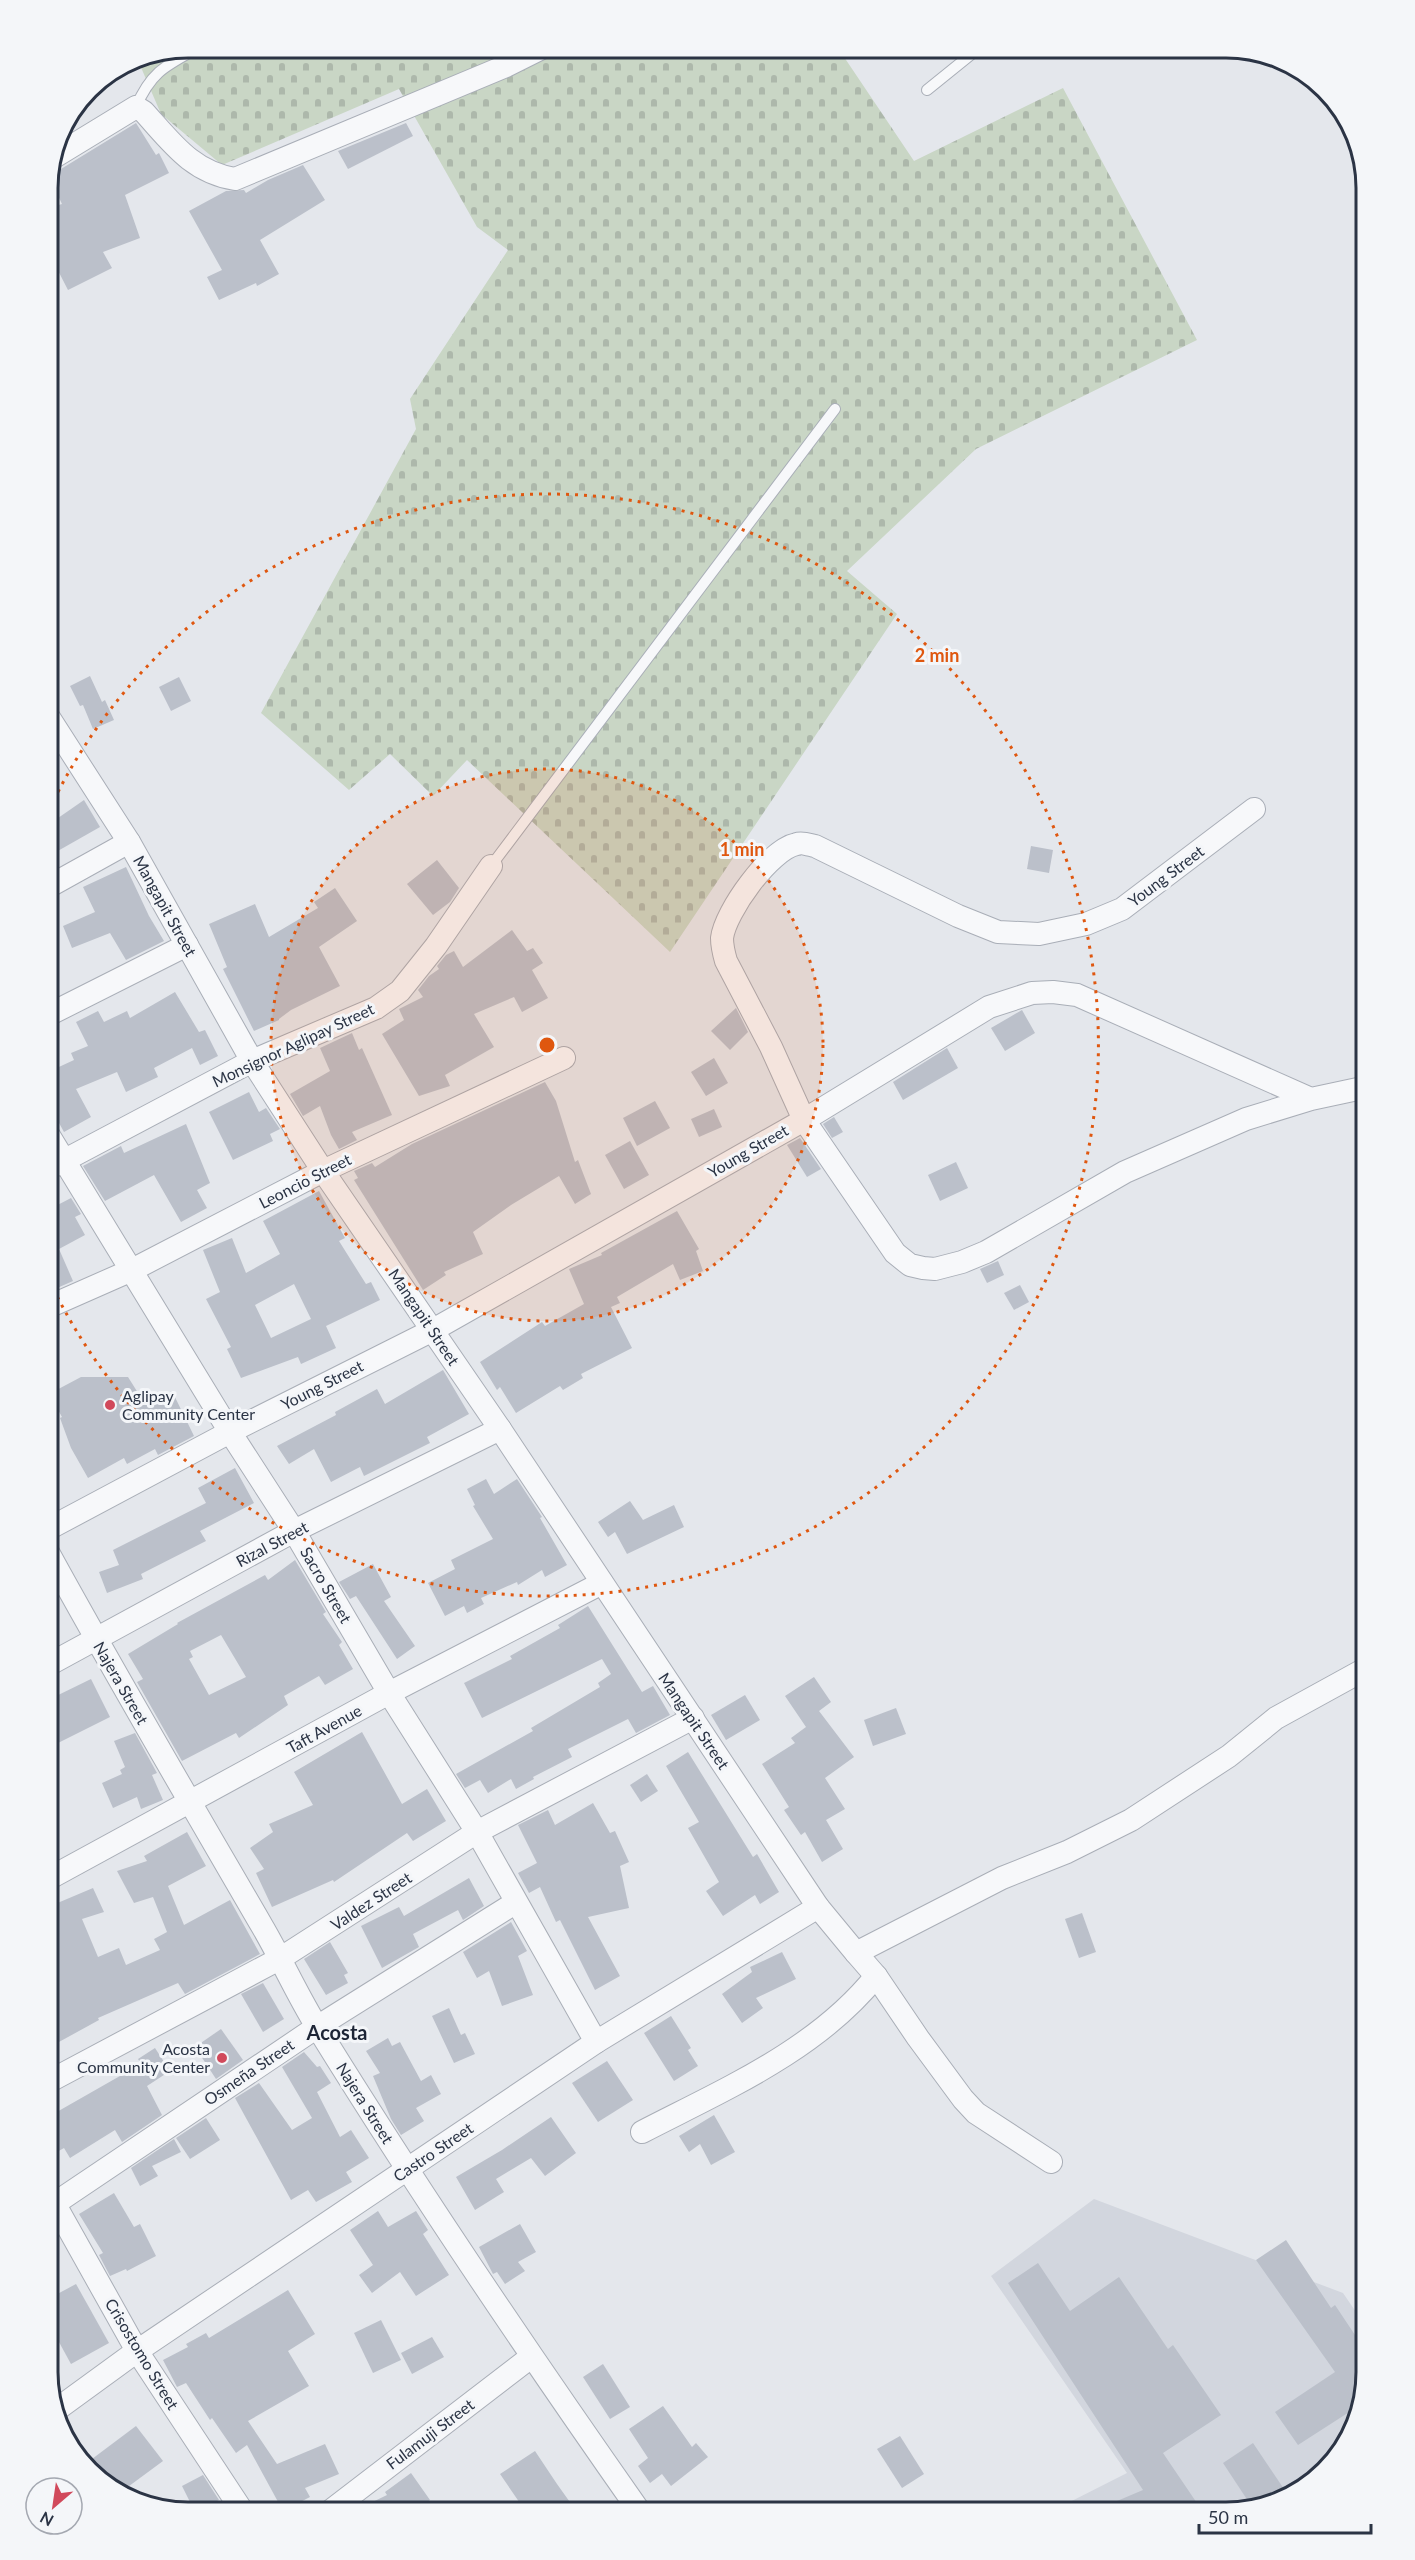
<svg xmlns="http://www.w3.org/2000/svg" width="1415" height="2560" font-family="Lato,sans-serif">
<defs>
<pattern id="cemetery-stones" width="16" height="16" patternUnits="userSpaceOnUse" patternTransform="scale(1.5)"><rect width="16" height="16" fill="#c9d6c5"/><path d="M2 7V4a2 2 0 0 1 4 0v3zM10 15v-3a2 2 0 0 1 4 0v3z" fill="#adb8ab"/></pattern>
</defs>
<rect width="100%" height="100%" fill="#e4e7ec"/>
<polygon fill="#d2d6de" points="1094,2199 1343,2293 1367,2328 1367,2372 1344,2449 1281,2501 1227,2512 1050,2512 1127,2473 991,2276"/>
<polygon fill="url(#cemetery-stones)" points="188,48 838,48 914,161 1063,88 1197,340 976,449 847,571 897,614 670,952 467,760 433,796 390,754 349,790 261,713 416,429 410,399 508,250 477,227 399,89 222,165 161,114 137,58"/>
<g fill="#bbc0ca" fill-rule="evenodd">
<polygon points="136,123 156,155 159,153 169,173 125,195 140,238 103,252 112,268 68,290 48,251 48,208 62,204 49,177 51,170 61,169"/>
<polygon points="406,123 413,136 348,169 338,151"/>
<polygon points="303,165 325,200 260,240 279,274 257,286 256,283 219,300 207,277 222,270 189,211 226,191 244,190 246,193 268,180"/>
<polygon points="90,676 102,702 105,700 114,720 93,729 83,705 80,706 70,686"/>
<polygon points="179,677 191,701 171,711 159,687"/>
<polygon points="84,800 100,827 56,852 48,839 48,825"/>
<polygon points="1031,846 1053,850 1049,873 1027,869"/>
<polygon points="437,860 459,888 450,902 433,915 407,884"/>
<polygon points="126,867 149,916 164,941 126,960 110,933 72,948 63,926 95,912 83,887"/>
<polygon points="335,888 357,921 319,947 340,986 291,1010 279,1019 279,1020 254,1031 223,969 227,967 209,924 255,904 269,937 318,908 314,902"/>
<polygon points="512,930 527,951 533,948 543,963 532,970 548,998 522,1012 514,997 474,1014 494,1047 445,1075 450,1086 419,1096 382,1034 404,1020 399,1009 423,997 418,990 429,976 439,969 437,966 446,955 454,951 463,967"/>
<polygon points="175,992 199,1032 205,1030 218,1056 200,1065 192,1048 154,1068 158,1077 126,1092 117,1072 76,1089 91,1117 64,1132 48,1103 48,1072 74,1060 71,1053 88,1046 76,1022 98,1011 104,1022 127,1011 130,1018"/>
<polygon points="736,1008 748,1032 730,1050 711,1031"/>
<polygon points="1022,1010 1035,1033 1005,1051 991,1028"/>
<polygon points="352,1033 359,1050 362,1048 392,1115 352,1132 357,1140 339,1149 331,1135 320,1106 303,1116 290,1094 330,1071 320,1048"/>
<polygon points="947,1048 958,1068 903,1100 893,1082"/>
<polygon points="714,1058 728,1083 706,1096 691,1072"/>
<polygon points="545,1082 556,1101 575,1162 578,1160 591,1194 575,1204 559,1176 511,1205 473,1232 483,1254 444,1272 446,1275 423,1290 354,1180 358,1178 354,1171 372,1163 375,1167 412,1144"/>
<polygon points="249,1092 259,1112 266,1108 280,1129 270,1134 273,1141 233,1160 209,1112"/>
<polygon points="655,1101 670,1128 637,1146 623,1118"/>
<polygon points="714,1109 722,1127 699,1137 691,1119"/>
<polygon points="834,1117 843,1132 832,1138 823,1124"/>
<polygon points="186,1124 210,1183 197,1190 207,1208 181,1222 154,1175 105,1201 83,1166 121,1146 124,1153"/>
<polygon points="800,1138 821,1169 807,1177 787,1145"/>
<polygon points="630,1141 649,1175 624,1189 605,1155"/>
<polygon points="956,1162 968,1188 940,1201 928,1175"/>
<path d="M 319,1191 L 345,1238 L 339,1241 L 366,1284 L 371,1282 L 380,1300 L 326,1326 L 336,1348 L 301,1364 L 298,1357 L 241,1378 L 227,1349 L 231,1347 L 206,1299 L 220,1292 L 203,1250 L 232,1238 L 246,1273 L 280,1254 L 263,1221 ZM 294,1284 L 311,1319 L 271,1338 L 255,1305 Z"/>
<polygon points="71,1198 81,1214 75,1217 85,1235 59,1249 73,1281 48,1292 48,1210"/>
<polygon points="677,1211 699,1249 696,1251 703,1271 680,1280 673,1264 617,1297 620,1303 611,1307 632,1348 581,1374 583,1378 563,1390 560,1386 516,1413 500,1387 497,1390 480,1362 542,1322 545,1326 584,1304 569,1269 602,1255 601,1253"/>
<polygon points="998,1261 1004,1275 987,1283 980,1269"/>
<polygon points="1020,1285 1029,1302 1014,1310 1004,1293"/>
<polygon points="443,1370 469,1414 427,1437 430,1443 364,1476 360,1467 331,1482 314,1449 289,1464 277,1446 336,1415 335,1412 377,1389 385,1404"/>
<polygon points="81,1377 128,1377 145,1404 172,1391 194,1436 158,1455 155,1449 127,1464 124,1458 88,1478 71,1448 60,1418 62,1417 49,1394"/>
<polygon points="235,1468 254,1503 200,1531 206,1541 141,1574 143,1579 107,1593 99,1572 119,1565 113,1550 206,1503 198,1488"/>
<polygon points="486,1479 494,1494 517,1479 542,1517 540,1518 567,1565 545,1577 542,1570 518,1585 517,1582 481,1598 484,1604 467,1613 464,1606 445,1616 428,1583 455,1569 451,1560 493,1539 473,1506 475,1505 467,1489"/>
<polygon points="630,1501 643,1520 674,1505 684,1527 627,1554 615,1532 608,1537 598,1522"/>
<path d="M 295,1560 L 326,1612 L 323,1614 L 342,1642 L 339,1645 L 353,1669 L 325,1685 L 319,1676 L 284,1696 L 288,1705 L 239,1738 L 236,1733 L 182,1761 L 137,1682 L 143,1679 L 128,1654 L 178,1624 L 177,1623 L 265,1575 L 268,1580 ZM 221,1635 L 246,1677 L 209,1695 L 189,1659 L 193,1657 L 190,1651 Z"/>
<polygon points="373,1564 391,1597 384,1601 415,1646 397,1659 356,1596 350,1599 339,1582"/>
<polygon points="588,1606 642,1692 653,1686 670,1715 636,1733 628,1719 568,1749 572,1757 533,1777 534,1779 516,1789 511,1779 488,1793 480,1780 465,1788 456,1774 533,1731 531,1728 600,1687 598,1683 611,1674 602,1659 482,1718 464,1683 512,1659 510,1656 560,1628 558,1625"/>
<polygon points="814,1677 831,1702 819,1711 854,1757 825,1778 845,1809 826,1820 843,1849 822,1862 805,1832 801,1835 784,1810 789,1807 762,1764 795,1743 791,1738 806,1727 785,1696"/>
<polygon points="91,1679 110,1717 48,1748 48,1700"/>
<polygon points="745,1695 760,1720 726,1740 711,1715"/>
<polygon points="896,1708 906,1734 873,1746 864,1720"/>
<polygon points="362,1732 402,1804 427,1789 446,1821 413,1841 407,1833 334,1882 333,1880 272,1907 256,1873 264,1869 250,1848 273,1832 269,1824 313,1805 294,1772"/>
<polygon points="135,1733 157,1773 152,1775 163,1800 141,1809 137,1797 113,1808 102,1783 122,1774 120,1770 125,1767 114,1741"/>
<polygon points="688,1752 753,1857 757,1854 779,1892 760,1904 755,1895 723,1916 706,1891 719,1882 688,1828 699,1822 666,1766"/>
<polygon points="647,1774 658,1791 641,1802 630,1785"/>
<polygon points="593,1803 610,1833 615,1831 629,1862 620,1866 629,1908 588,1917 620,1976 595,1990 560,1920 556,1922 540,1887 529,1893 518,1873 537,1863 518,1825 548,1810 555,1825"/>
<polygon points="187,1832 206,1866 168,1886 184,1925 230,1900 260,1954 185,1994 178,1983 98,2018 99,2020 48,2048 48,1907 93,1888 104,1912 82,1919 98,1957 119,1948 126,1965 160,1950 154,1939 167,1932 153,1897 134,1903 117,1871 147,1861 144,1856"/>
<polygon points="469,1878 484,1906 463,1920 458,1910 413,1934 419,1947 382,1968 361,1926 399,1907 404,1916"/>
<polygon points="1082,1913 1096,1952 1079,1958 1065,1919"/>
<polygon points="511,1922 527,1951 518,1956 533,1995 502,2006 489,1971 477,1978 463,1952"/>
<polygon points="330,1942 348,1973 344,1975 348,1983 326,1995 304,1959"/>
<polygon points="782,1952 796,1979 756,1998 763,2008 742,2023 722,1994 752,1972 750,1967"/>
<polygon points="263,1983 284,2019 263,2032 241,1994"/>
<polygon points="449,2008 461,2035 465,2033 475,2054 454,2063 432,2016"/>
<polygon points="671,2016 691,2048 688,2050 698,2066 674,2081 644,2033"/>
<polygon points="221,2029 243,2060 216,2079 195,2047"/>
<polygon points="388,2038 392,2046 400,2042 421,2081 431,2075 441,2094 416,2108 424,2121 401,2135 391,2119 373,2076 380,2073 366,2051"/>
<polygon points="155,2048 170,2071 147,2086 162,2115 122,2142 115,2130 70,2158 64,2148 48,2157 48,2117 141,2064 138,2059"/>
<polygon points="304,2052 317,2067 320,2066 331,2083 317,2092 340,2137 351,2130 369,2158 346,2172 352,2182 316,2202 308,2190 291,2200 235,2098 259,2083 292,2130 312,2118 282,2067"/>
<polygon points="607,2061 633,2100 598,2122 572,2083"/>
<polygon points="714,2115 735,2152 711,2165 700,2144 689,2152 679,2136"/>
<polygon points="551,2117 576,2153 545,2176 531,2158 496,2179 504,2192 475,2210 456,2177 502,2150"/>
<polygon points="206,2118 220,2140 190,2159 176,2138"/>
<polygon points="174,2139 181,2152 152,2166 158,2176 140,2186 131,2168"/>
<polygon points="114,2193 134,2227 140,2224 156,2256 127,2271 126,2269 110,2276 99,2255 103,2253 79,2214"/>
<polygon points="378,2211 388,2227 416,2211 428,2230 423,2234 449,2275 416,2296 400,2272 372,2293 359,2275 373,2265 350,2230"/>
<polygon points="520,2224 536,2252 518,2262 525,2271 505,2284 497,2272 493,2274 479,2247"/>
<polygon points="1286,2240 1331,2308 1335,2305 1367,2353 1367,2372 1357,2407 1298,2445 1275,2412 1335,2372 1256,2260"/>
<polygon points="1038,2263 1070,2311 1119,2277 1168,2349 1173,2345 1221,2415 1163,2453 1203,2512 1091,2512 1143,2490 1008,2283"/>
<polygon points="76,2284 109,2343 71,2364 48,2322 48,2299"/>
<polygon points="288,2290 315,2334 288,2351 309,2386 248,2421 277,2464 325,2444 339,2474 305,2488 310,2497 283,2511 247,2445 236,2453 212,2418 210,2420 186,2383 177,2387 163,2360 188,2347 186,2344 206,2333 209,2338"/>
<polygon points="381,2320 401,2360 373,2373 354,2333"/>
<polygon points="432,2337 444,2357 412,2374 401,2353"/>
<polygon points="603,2364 630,2407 610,2419 583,2377"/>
<polygon points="663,2406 692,2447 696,2443 708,2457 671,2486 662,2474 650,2483 638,2466 648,2458 629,2429"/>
<polygon points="136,2426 163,2461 121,2492 116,2490 92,2459"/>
<polygon points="900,2436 924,2474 902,2488 877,2449"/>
<polygon points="1253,2443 1288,2495 1281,2501 1252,2507 1223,2463"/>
<polygon points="535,2451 557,2484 577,2512 526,2512 500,2474"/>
<polygon points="411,2473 430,2500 414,2512 352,2512 387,2495 385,2492"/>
<polygon points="203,2475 219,2500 195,2512 182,2486"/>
</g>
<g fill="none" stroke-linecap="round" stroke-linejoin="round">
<defs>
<g id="lane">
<polyline points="927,90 979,48"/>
<path d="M 136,107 C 151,72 165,66 198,48"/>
<polyline points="491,866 835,409"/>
</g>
<g id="street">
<path d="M 54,157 L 136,107 L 144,112 C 172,143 192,172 235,179 L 506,66 L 542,48"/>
<polyline points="48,716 129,842 252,1061 323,1171 500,1429 818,1907 856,1953 1002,1878 1067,1852 1131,1820 1229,1756 1276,1718 1367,1668"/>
<polyline points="48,887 129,842"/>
<polyline points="48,1015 187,945"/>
<polyline points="1311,1099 1077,995 1053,992 1032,993 989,1007 804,1120 895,1253 910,1265 923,1268 935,1269 962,1262 986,1252 1125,1172 1246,1119 1311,1099 1367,1087"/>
<polyline points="48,1134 230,1432 294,1531 389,1693 477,1832 596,2042"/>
<polyline points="48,1169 252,1061 376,1008 400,991 436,946 491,866"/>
<polyline points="48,1307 132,1270 323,1171 564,1058"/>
<path d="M 48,1529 L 230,1432 L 433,1330 L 804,1120 L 771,1047 L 726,961 C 724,954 722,946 722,938 C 725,912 770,849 797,844 C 802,842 810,845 815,846 L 958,916 L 998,932 L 1039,934 L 1086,924 L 1122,909 L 1254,809"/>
<path d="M 48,1552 C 117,1678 190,1802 262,1926 C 282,1960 298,1997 319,2030 C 421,2195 529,2354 640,2512"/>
<polyline points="48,1665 294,1531 500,1429"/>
<polyline points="48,1879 389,1693 602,1583"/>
<polyline points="856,1953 876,1976 918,2038 963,2099 976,2113 1051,2162"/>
<polyline points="48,2082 281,1958 477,1832 693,1718"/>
<path d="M 642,2132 C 725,2089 817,2050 876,1976"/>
<polyline points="48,2192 137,2351 243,2512"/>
<polyline points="48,2208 317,2027 515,1903"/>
<polyline points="56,2410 137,2351 596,2042 818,1907"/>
<polyline points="329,2512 531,2357"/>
</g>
</defs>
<use href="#lane" stroke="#a9aeb7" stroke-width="12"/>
<use href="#street" stroke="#a9aeb7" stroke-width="24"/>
<use href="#lane" stroke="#f7f8fa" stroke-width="10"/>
<use href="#street" stroke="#f7f8fa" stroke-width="22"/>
</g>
<circle cx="547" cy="1045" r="276" fill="#df570f" fill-opacity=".12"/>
<g fill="none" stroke="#df570f" stroke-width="3" stroke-dasharray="3 6">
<circle cx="547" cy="1045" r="276"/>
<path d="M50 808A551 551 0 1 1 50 1282"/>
</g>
<g fill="#d1495b" stroke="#f4f6f9" stroke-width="2">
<circle cx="110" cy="1405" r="6"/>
<circle cx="222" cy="2058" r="6"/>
</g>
<g text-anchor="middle" stroke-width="6" stroke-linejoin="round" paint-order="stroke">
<g font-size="16" fill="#2b3445" stroke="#f4f6f9">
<text transform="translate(1166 876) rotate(-37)" y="6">Young Street</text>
<text transform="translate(165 906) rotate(61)" y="6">Mangapit Street</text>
<text transform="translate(293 1045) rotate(-25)" y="6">Monsignor Aglipay Street</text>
<text transform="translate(748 1151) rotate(-30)" y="6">Young Street</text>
<text transform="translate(305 1181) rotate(-27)" y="6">Leoncio Street</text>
<text transform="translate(424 1317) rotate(56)" y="6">Mangapit Street</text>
<text transform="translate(322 1385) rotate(-27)" y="6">Young Street</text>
<text transform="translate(272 1544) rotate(-28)" y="6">Rizal Street</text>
<text transform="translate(326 1585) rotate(60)" y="6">Sacro Street</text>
<text transform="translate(121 1683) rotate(60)" y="6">Najera Street</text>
<text transform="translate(694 1721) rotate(56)" y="6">Mangapit Street</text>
<text transform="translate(324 1729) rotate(-29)" y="6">Taft Avenue</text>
<text transform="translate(371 1901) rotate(-33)" y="6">Valdez Street</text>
<text transform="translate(249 2072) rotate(-34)" y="6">Osmeña Street</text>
<text transform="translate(365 2103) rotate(58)" y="6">Najera Street</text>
<text transform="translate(433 2152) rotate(-34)" y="6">Castro Street</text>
<text transform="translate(142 2354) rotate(59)" y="6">Crisostomo Street</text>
<text transform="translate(430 2434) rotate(-37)" y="6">Fulamuji Street</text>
</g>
<g font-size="16" fill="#2b3445" stroke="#f4f6f9" text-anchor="start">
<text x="122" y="1402">Aglipay<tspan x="122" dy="18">Community Center</tspan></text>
<text x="210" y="2055" text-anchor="end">Acosta<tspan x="210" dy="18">Community Center</tspan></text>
</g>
<g font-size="20" font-weight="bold" fill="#1d2536" stroke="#f4f6f9">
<text x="337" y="2040">Acosta</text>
</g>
</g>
<path d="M0 0H1415V2560H0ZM188 58H1226A130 130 0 0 1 1356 188V2372A130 130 0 0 1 1226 2502H188A130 130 0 0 1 58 2372V188A130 130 0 0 1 188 58Z" fill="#f4f6f9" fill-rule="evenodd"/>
<path fill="none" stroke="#2b3445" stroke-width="3" d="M188 58H1226A130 130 0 0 1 1356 188V2372A130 130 0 0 1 1226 2502H188A130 130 0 0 1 58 2372V188A130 130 0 0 1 188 58Z"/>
<circle cx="547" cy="1045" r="9" fill="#df570f" stroke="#f4f6f9" stroke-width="3"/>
<g font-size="18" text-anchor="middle" font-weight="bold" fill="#df570f" stroke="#f4f6f9" stroke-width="6" stroke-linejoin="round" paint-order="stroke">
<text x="937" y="662">2 min</text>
<text x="742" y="856">1 min</text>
</g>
<g transform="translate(54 2506) rotate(209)"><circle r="28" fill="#f4f6f9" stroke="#a4a8b1" stroke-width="1.5"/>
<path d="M0-4.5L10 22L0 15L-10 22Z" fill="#d1495b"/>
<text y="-9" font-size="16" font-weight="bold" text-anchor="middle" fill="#2b3445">N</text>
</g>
<path d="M1199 2524v9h172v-9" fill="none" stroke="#2b3445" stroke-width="3"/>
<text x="1208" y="2524" font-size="18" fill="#2b3445" stroke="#f4f6f9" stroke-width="4.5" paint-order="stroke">50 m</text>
</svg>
